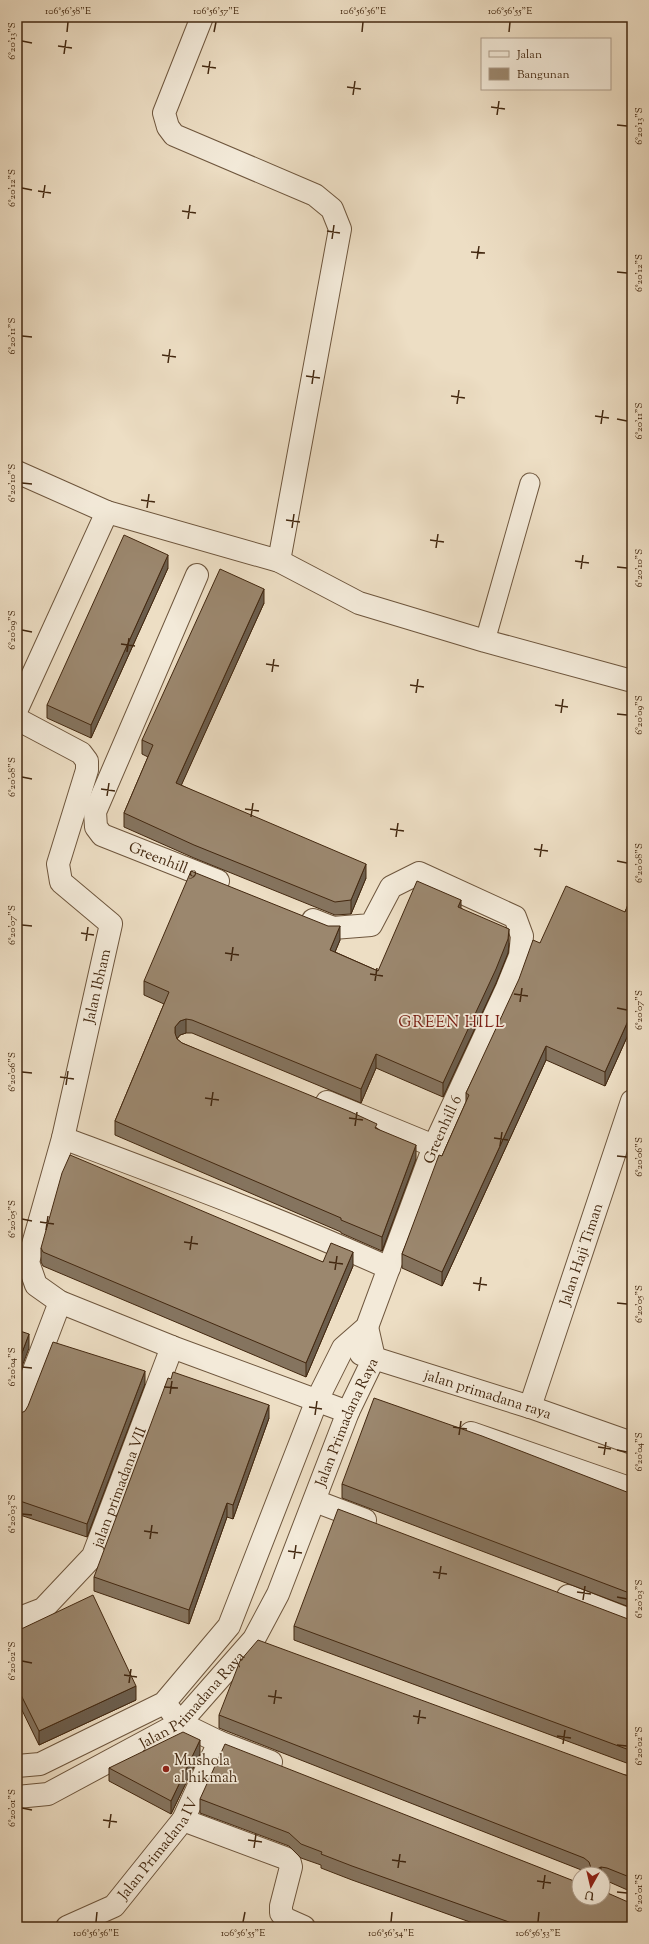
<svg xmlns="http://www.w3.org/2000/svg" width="649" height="1944" font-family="'Sorts Mill Goudy',serif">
<rect width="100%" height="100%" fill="#eddec4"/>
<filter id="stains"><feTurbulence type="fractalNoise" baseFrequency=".005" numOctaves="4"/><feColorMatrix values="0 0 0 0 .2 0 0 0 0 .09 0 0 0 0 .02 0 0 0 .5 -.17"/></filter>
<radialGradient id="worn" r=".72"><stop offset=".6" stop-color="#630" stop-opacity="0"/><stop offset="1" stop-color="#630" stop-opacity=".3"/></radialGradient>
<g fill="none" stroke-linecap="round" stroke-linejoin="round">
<defs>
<polyline id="lane" points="485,641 530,483"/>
<g id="street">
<polyline points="202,17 164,113 168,127 174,135 315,195 332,209 340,229 279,561"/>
<polyline points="17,472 107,512 279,561 359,603 485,641 632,681"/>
<path id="s1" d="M 197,575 L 95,812 L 96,827 L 102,835 L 218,881"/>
<polyline points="17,709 107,512"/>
<polyline points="17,719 81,753 87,761 87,770 58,864 61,882 111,924 63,1138 28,1262 36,1285 60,1302 172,1347 348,1412"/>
<polyline points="327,1102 434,1146"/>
<path d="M 63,1138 C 172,1179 283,1220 389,1268"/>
<path id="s2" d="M 361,1354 L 530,1407 L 632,1443"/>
<path id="s3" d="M 530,1407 L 632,1101"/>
<polyline points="17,1415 60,1302"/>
<polyline points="471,1433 632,1489"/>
<polyline points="315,1501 365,1520"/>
<polyline points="568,1596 632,1621"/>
<path id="s4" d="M 17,1619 L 43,1609 L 93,1556 L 172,1347"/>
<polyline points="171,1711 180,1723 219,1742 271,1762"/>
<path id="s5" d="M 17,1766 L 40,1764 L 164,1703 L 229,1626 L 317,1400 L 343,1348 L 367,1327 L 434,1146 L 507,988 L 520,956 L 522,936 L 515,917 L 419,873 L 391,887 L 371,925 L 333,928 L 313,920"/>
<path id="s6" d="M 17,1797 L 48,1794 L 180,1723 L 254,1639 L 278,1594 L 348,1412 L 374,1358 L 367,1327"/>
<polyline points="183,1820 285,1858 290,1863 291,1867 281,1906 281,1913 286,1919 304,1927"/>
<path id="s7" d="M 67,1927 L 114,1906 L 183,1820 L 219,1742"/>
</g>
</defs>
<use href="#lane" stroke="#6e563d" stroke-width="21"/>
<use href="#street" stroke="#6e563d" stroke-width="24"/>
<use href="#lane" stroke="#f3ead9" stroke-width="19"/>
<use href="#street" stroke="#f3ead9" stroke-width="22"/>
</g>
<g fill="#85745f" stroke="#432810">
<polygon points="168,568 91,738 47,718 47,705"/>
<polygon points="264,603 181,785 366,878 351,914 335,915 194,858 124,827 124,813 148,757 142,754 142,740"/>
<polygon points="632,895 632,1026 605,1086 546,1060 442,1286 402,1268 402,1254 442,1156 466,1102 466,1093 540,943 625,912"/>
<polygon points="461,908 509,943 508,953 496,983 443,1097 376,1068 361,1103 192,1033 186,1033 180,1035 177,1039 182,1043 377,1128 416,1159 382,1251 341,1233 341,1232 115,1135 115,1121 164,1004 144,995 144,981 340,940 335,952 378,971"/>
<polygon points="41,1248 323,1262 353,1266 306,1377 43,1266 41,1262"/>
<polygon points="145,1384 87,1537 17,1514 17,1413 19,1414"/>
<polygon points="269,1418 233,1519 227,1517 189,1624 94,1591 94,1577"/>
<polygon points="342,1484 632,1494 632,1608 342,1498"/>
<polygon points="628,1619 632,1619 632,1765 294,1640 294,1626"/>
<polygon points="17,1631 136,1700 39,1745 17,1700"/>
<polygon points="219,1715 632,1776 632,1892 607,1881 603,1881 603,1874 587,1874 584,1871 219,1728"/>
<polygon points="200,1754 171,1814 109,1781 109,1768"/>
<polygon points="200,1799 632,1927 484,1927 352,1880 321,1868 321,1865 301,1858 289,1846 200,1813"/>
</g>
<g fill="#6c5e4d" stroke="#432810">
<polygon points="168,555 168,568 91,738 91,725"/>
<polygon points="264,589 264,603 176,797 176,783"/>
<polygon points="366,864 366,878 351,914 351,900"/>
<polygon points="461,900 461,914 458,907"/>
<polygon points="340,926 340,940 330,964 330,950"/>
<polygon points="509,929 509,943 508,953 496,983 443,1097 443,1083"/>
<polygon points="632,1012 632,1026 605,1086 605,1072"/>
<polygon points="186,1019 186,1033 180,1035 175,1041 175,1027 180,1021"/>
<polygon points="546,1046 546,1060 442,1286 442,1272"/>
<polygon points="376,1054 376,1068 361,1103 361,1089"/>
<polygon points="416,1145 416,1159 382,1251 382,1237"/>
<polygon points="353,1252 353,1266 306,1377 306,1363"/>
<polygon points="29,1334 29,1348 17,1380 17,1366"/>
<polygon points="145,1371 145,1384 87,1537 87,1524"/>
<polygon points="269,1405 269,1418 233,1519 233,1505"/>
<polygon points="227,1503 227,1517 189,1624 189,1610"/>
<polygon points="136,1686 136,1700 39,1745 39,1731"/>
<polygon points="200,1740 200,1754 171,1814 171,1801"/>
<polygon points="601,1867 601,1874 592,1874 595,1870"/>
</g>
<g fill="#9b876e" stroke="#432810">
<polygon points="124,535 168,555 91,725 47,705"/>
<polygon points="220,569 264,589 176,783 366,864 351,900 335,902 194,845 124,813 153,745 142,740"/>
<polygon points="191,871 328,926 340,926 330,950 378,971 417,881 461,900 458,907 509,929 508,939 496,969 443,1083 376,1054 361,1089 192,1020 186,1019 180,1021 175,1027 175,1033 177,1039 182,1043 351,1112 377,1124 375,1128 416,1145 382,1237 341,1220 341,1218 115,1121 169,992 144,981"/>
<polygon points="566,886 625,912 632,895 632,1012 605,1072 546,1046 442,1272 402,1254 439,1155 442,1156 453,1131 469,1095 466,1093 519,979 533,940 540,943"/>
<polygon points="70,1155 323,1262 331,1243 353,1252 306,1363 43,1252 41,1248 62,1173"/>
<polygon points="17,1330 29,1334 17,1366"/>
<polygon points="53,1342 145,1371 87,1524 17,1500 17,1413 19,1414 25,1411 28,1406"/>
<polygon points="173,1372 269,1405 233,1505 227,1503 189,1610 94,1577 168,1378 171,1379"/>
<polygon points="374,1398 482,1436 632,1494 632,1594 342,1484"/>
<polygon points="338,1509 628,1619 632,1619 632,1751 294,1626"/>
<polygon points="93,1595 136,1686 39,1731 17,1687 17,1631"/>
<polygon points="258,1640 628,1776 632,1776 632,1878 607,1868 601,1867 595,1870 592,1874 590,1874 591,1868 589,1862 584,1858 219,1715 240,1661"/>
<polygon points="183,1732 200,1740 171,1801 109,1768"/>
<polygon points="225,1744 574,1881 579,1881 579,1898 603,1898 603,1891 628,1902 632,1902 632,1927 523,1927 352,1866 321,1854 322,1852 301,1844 289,1833 200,1799"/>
</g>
<path fill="none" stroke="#432810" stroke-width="1.5" d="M 67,32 L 68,22M 214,32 L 216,22M 362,32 L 363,22M 509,32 L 510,22M 22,41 L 32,43M 58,46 L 72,48M 64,54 L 66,40M 202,66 L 216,68M 208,74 L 210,61M 347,87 L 361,89M 353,95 L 355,81M 491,107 L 505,109M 497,115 L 499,101M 617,125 L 627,126M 22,188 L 32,190M 38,191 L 51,193M 43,198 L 45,185M 182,211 L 196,213M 188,219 L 190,205M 327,231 L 340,233M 332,239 L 334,225M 471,252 L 485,253M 477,259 L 479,246M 617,272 L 627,273M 22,336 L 32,337M 162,355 L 176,357M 168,363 L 170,349M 306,376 L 320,378M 312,384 L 314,370M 451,396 L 465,398M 457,404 L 459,390M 595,416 L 609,418M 617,419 L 627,421M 601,424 L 603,410M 22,483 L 32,484M 141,500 L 155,502M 147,508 L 149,494M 286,520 L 300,522M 292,528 L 294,514M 430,540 L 444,542M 436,548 L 438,534M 575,561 L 589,563M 617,567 L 627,568M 581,569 L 583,555M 22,630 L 32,632M 121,644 L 135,646M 127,652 L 129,638M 266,664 L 279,666M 272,672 L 274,659M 410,685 L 424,687M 416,693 L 418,679M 555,705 L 568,707M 561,713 L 563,699M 617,714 L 627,715M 22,777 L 32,779M 101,789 L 115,791M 107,796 L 109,783M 245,809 L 259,811M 251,817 L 253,803M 390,829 L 404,831M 396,837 L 398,823M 534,849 L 548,851M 540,857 L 542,844M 617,861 L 627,863M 22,925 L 32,926M 81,933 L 94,935M 86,941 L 88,927M 225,953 L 239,955M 231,961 L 233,947M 370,974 L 383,976M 375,981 L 377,968M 514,994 L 528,996M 520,1002 L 522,988M 617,1008 L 627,1010M 22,1072 L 32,1073M 60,1077 L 74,1079M 66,1085 L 68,1071M 205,1098 L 219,1100M 211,1106 L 213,1092M 349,1118 L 363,1120M 355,1126 L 357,1112M 494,1138 L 508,1140M 500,1146 L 502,1132M 617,1156 L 627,1157M 22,1219 L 32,1221M 40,1222 L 54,1224M 46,1230 L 48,1216M 184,1242 L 198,1244M 190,1250 L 192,1236M 329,1262 L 343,1264M 335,1270 L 337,1256M 473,1283 L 487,1285M 479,1291 L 481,1277M 617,1303 L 627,1304M 22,1367 L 32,1368M 164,1387 L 178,1388M 170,1394 L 172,1381M 309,1407 L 322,1409M 315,1415 L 317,1401M 453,1427 L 467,1429M 459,1435 L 461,1421M 598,1447 L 611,1449M 617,1450 L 627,1452M 604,1455 L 606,1442M 22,1514 L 32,1515M 144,1531 L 158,1533M 150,1539 L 152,1525M 288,1551 L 302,1553M 294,1559 L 296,1545M 433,1572 L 447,1574M 439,1579 L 441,1566M 577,1592 L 591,1594M 617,1597 L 627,1599M 583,1600 L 585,1586M 22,1661 L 32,1663M 124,1675 L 137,1677M 129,1683 L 131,1669M 268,1696 L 282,1698M 274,1704 L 276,1690M 413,1716 L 426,1718M 418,1724 L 420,1710M 557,1736 L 571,1738M 563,1744 L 565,1730M 617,1745 L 627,1746M 22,1808 L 32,1810M 103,1820 L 117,1822M 109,1828 L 111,1814M 248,1840 L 262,1842M 254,1848 L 256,1834M 392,1860 L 406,1862M 398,1868 L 400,1854M 537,1881 L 551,1883M 543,1889 L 545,1875M 617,1892 L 627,1893M 96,1922 L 97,1912M 243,1922 L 245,1912M 391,1922 L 392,1912M 538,1922 L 539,1912"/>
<circle fill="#8f2418" stroke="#f3ead9" stroke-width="1.5" cx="166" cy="1769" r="4"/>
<g text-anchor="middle" stroke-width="3.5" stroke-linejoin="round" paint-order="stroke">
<g font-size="15" fill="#432810" stroke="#f3ead9">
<text dy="5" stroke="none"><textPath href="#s1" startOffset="349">Greenhill 9</textPath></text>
<text transform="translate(97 986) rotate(-77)" y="5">Jalan Ibham</text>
<text dy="5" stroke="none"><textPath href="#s5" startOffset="806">Greenhill 6</textPath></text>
<text dy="5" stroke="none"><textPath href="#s3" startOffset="161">Jalan Haji Timan</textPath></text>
<text dy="5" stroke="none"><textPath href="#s2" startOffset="133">jalan primadana raya</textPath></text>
<text dy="5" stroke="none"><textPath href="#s6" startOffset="529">Jalan Primadana Raya</textPath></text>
<text dy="5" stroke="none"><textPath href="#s4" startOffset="174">jalan primadana VII</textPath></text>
<text dy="5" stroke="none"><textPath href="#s6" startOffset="205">Jalan Primadana Raya</textPath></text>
<text dy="5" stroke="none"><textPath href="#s7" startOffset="124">Jalan Primadana IV</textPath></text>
</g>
<g font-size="15" fill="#432810" stroke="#f3ead9" text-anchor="start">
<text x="174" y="1765">Mushola<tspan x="174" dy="17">al hikmah</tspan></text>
</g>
<g font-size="16" letter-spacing="1" fill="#7a1f14" stroke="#f3ead9">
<text x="452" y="1027">GREEN HILL</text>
</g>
</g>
<rect width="649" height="1944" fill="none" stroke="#eddec4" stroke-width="44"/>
<rect x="481" y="38" width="130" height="52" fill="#f3ead9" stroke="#ad9c89"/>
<rect x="489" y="51" width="20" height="6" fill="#f3ead9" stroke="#ad9c89"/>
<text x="517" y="58" font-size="12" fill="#432810">Jalan</text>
<rect x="489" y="68" width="20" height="12" fill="#9b876e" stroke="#ad9c89"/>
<text x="517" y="78" font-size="12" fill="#432810">Bangunan</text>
<g transform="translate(591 1886) rotate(188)"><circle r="19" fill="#f3ead9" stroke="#ad9c89"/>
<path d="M0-3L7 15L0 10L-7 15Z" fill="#8f2418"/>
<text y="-6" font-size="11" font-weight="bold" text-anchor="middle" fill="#432810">U</text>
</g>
<rect x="22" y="22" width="605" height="1900" fill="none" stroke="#432810" stroke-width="1.5"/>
<g font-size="10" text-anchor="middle" fill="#432810">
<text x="68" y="14">106°56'58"E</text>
<text x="216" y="14">106°56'57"E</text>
<text x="363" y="14">106°56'56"E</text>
<text x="510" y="14">106°56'55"E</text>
<text transform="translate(11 41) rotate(-90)" y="4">6°20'13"S</text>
<text transform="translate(638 126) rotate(-90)" y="4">6°20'13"S</text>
<text transform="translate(11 188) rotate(-90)" y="4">6°20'12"S</text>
<text transform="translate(638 273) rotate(-90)" y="4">6°20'12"S</text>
<text transform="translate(11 336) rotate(-90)" y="4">6°20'11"S</text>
<text transform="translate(638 421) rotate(-90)" y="4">6°20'11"S</text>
<text transform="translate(11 483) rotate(-90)" y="4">6°20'10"S</text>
<text transform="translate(638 568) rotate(-90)" y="4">6°20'10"S</text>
<text transform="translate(11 630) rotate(-90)" y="4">6°20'09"S</text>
<text transform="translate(638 715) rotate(-90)" y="4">6°20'09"S</text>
<text transform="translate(11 777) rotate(-90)" y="4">6°20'08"S</text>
<text transform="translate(638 863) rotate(-90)" y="4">6°20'08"S</text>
<text transform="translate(11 925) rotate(-90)" y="4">6°20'07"S</text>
<text transform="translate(638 1010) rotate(-90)" y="4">6°20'07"S</text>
<text transform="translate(11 1072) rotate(-90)" y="4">6°20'06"S</text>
<text transform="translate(638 1157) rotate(-90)" y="4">6°20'06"S</text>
<text transform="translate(11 1219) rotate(-90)" y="4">6°20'05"S</text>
<text transform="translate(638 1304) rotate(-90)" y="4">6°20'05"S</text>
<text transform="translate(11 1367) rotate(-90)" y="4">6°20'04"S</text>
<text transform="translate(638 1452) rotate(-90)" y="4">6°20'04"S</text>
<text transform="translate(11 1514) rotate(-90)" y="4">6°20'03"S</text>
<text transform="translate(638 1599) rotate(-90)" y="4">6°20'03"S</text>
<text transform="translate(11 1661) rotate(-90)" y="4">6°20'02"S</text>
<text transform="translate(638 1746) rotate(-90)" y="4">6°20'02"S</text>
<text transform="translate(11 1808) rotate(-90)" y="4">6°20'01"S</text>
<text transform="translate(638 1893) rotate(-90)" y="4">6°20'01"S</text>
<text x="96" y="1936">106°56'56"E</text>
<text x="243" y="1936">106°56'55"E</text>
<text x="391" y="1936">106°56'54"E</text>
<text x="538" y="1936">106°56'53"E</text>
</g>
<rect width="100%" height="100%" filter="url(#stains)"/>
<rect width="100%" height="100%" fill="url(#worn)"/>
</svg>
